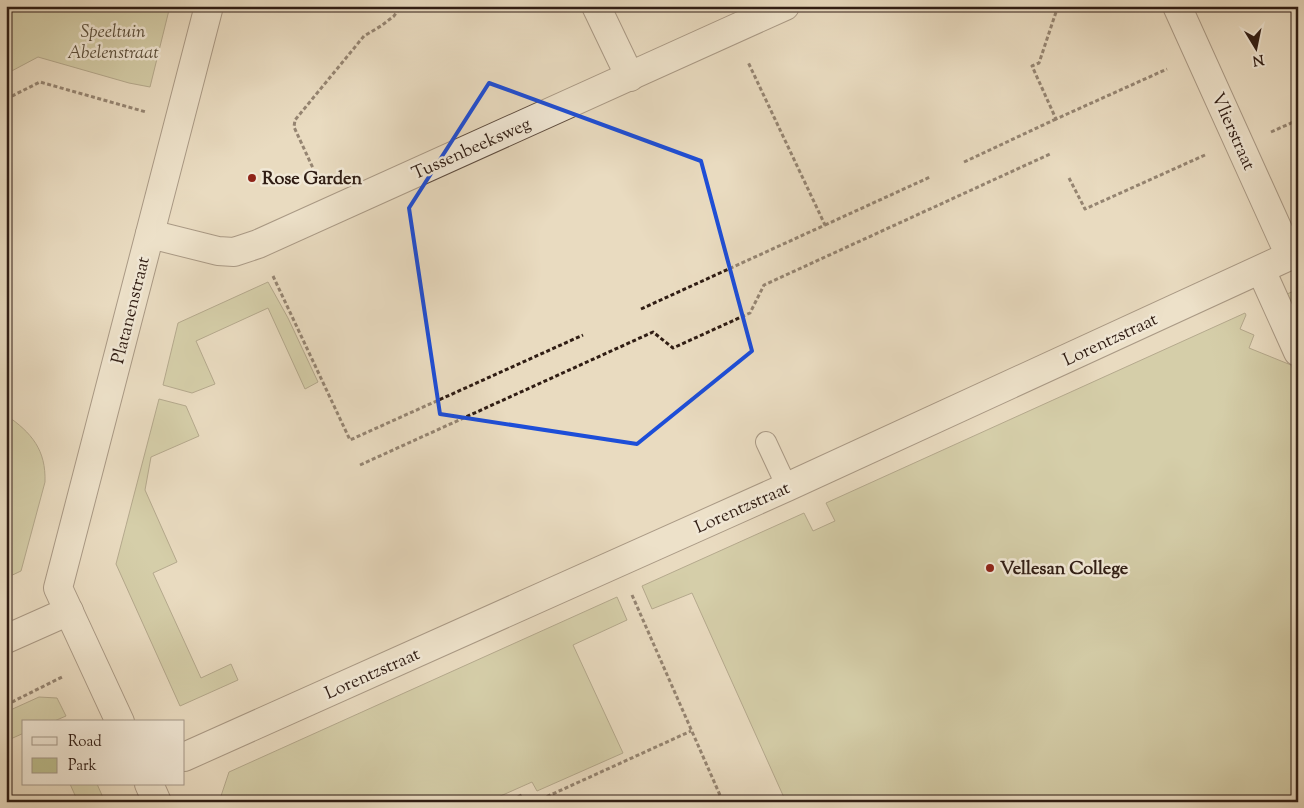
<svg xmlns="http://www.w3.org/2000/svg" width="1304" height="808" font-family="'Sorts Mill Goudy',serif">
<rect width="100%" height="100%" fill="#e9dbc0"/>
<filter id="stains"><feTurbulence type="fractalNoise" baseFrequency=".004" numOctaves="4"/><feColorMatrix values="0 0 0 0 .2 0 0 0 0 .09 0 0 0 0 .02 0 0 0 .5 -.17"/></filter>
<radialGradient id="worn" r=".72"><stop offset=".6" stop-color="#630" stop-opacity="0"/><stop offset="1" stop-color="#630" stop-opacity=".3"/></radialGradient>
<g fill="#bcbe8e" stroke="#766e51">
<polygon points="9,6 170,6 150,87 129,83 38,57 6,74 6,17"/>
<polygon points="268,282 288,318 318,382 305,389 268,308 196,341 215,384 192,393 163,385 178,323"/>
<polygon points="1298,289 1298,326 1285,295"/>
<polygon points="1245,313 1246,315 1240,329 1254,335 1249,348 1291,365 1298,380 1298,433 1293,445 1298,448 1298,802 786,802 692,593 652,609 642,586 804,513 813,531 835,521 826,503"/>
<polygon points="159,399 186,406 199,436 151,457 145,490 177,562 153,573 201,678 231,664 238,680 180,706 116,564"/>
<path d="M 6,415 C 32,433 46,450 45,482 L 21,571 L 6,578 Z"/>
<polygon points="617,597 627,620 573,645 623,753 537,791 532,782 487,802 224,802 221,796 229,772"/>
<polygon points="39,697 57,698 66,716 52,722 24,722 24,733 6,741 6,712"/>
<polygon points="70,784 97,784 105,802 78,802"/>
</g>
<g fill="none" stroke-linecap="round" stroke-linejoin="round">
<defs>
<polyline id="service" points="766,442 787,487"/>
<g id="minor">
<polyline points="596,6 630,77"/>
<polyline points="1177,6 1290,256"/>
<polyline points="150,234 218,251 234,252 258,244 785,6"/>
<polyline points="1261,270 1298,352"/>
<polyline points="6,639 69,611"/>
<polyline points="120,722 58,588 209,6"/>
<polyline points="184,757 787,487 1298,252"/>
<polyline points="149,784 157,802"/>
</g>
</defs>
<use href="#service" stroke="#5e4c3f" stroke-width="22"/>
<use href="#minor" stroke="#5e4c3f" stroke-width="30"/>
<g stroke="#301d14" stroke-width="3" stroke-dasharray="4 2.5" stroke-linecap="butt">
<polyline points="1058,6 1039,63 1032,66 1056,119 1167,69"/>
<polyline points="6,99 40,82 146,112"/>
<polyline points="1271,132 1298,120"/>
<polyline points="964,162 1056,119"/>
<polyline points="1069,178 1085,209 1205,155"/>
<polyline points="318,179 294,127 295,120 364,36 381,26 394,16 401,6"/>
<polyline points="825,225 930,177"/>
<polyline points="273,276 350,440 583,335"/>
<polyline points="641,309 825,225 748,62"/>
<polyline points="360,465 653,332 673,348 750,313 764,285 1050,154"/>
<polyline points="632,595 723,802"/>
<polyline points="6,705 62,677"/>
<polyline points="506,802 522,795 525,802"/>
<polyline points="535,802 691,731"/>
</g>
<use href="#service" stroke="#f1e8d6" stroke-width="20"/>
<use href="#minor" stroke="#f1e8d6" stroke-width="28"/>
</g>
<path d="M0 0H1304V808H0ZM 489,83 L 701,161 L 752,351 L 637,444 L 440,414 L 409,208 Z" fill="#e9dbc0" fill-opacity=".55" fill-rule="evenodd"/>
<path fill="none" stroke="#1d4ed8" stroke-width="4" stroke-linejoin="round" d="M 489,83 L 701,161 L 752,351 L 637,444 L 440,414 L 409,208 Z"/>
<g fill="#8f2418" stroke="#f1e8d6" stroke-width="2">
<circle cx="252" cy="178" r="5"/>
<circle cx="990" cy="568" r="5"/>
</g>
<g text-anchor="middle" stroke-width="5" stroke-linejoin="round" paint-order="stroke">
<g font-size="18" font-style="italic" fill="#5a4d39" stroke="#f1e8d6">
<text x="113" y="37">Speeltuin<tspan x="113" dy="21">Abelenstraat</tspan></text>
</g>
<g font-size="18" fill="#301d14" stroke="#f1e8d6">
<text transform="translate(1234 131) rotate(66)" y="6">Vlierstraat</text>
<text transform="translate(471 148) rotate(-24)" y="6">Tussenbeeksweg</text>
<text transform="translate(130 310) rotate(-76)" y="6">Platanenstraat</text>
<text transform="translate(1110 339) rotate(-25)" y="6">Lorentzstraat</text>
<text transform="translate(742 507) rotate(-24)" y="6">Lorentzstraat</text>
<text transform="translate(372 673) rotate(-24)" y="6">Lorentzstraat</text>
</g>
<g font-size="18" font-weight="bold" fill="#301d14" stroke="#f1e8d6" text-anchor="start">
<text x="262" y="184">Rose Garden</text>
<text x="1000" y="574">Vellesan College</text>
</g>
</g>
<rect width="1304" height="808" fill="none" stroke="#e9dbc0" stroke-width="25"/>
<rect x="8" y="8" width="1289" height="793" fill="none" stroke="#301d14" stroke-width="2.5"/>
<rect x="12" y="12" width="1279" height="783" fill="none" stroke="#301d14"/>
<rect x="22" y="720" width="162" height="65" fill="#f1e8d6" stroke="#a49788"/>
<rect x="32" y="737" width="25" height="8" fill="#f1e8d6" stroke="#a49788"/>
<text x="68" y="746" font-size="15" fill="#301d14">Road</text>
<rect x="32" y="758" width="25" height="15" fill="#bcbe8e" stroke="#a49788"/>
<text x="68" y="770" font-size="15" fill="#301d14">Park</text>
<g transform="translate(1256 48) rotate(170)" stroke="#f1e8d6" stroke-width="4" paint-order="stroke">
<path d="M0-4L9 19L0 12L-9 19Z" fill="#301d14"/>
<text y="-8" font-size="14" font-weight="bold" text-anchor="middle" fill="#301d14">N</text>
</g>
<rect width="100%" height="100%" filter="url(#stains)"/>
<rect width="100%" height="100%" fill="url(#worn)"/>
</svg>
